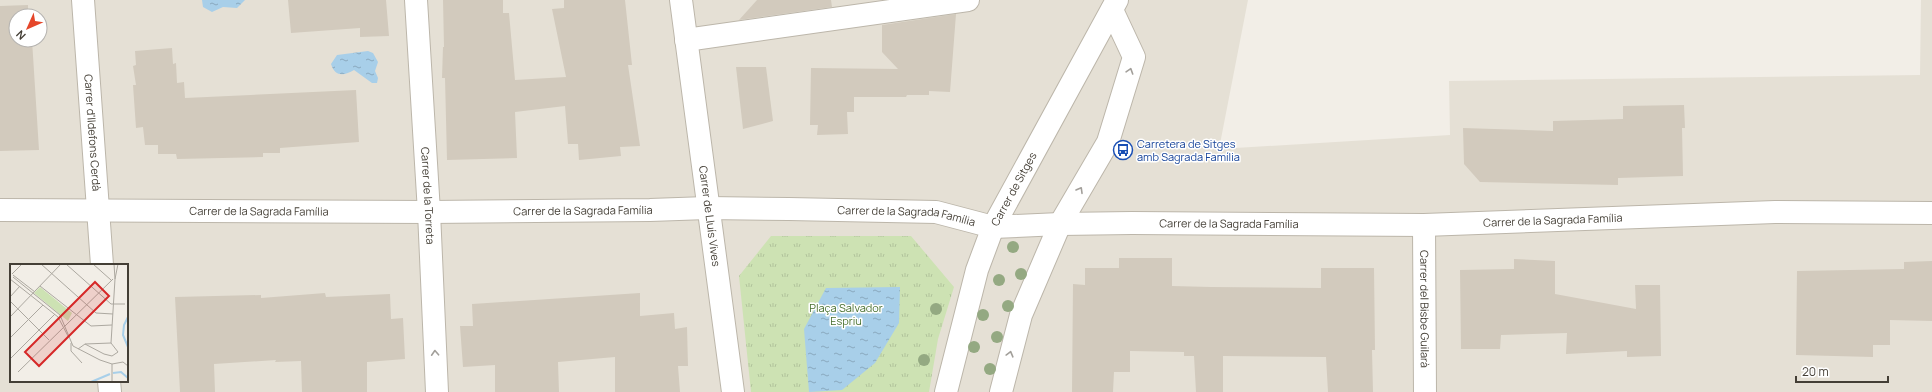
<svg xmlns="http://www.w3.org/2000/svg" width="1932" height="392" font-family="Manrope,sans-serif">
<defs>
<pattern id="grass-tufts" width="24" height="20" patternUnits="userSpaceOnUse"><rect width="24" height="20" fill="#cde2b3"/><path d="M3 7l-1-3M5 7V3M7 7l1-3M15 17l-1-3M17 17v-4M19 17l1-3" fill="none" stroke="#b1c39b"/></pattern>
<pattern id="water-ripples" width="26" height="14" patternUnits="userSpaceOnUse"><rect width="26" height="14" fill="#a8cfe9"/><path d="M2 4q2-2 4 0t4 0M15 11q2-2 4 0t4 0" fill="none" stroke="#8aa9be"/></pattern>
</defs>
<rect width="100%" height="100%" fill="#f2eee7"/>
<path fill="#e5e0d5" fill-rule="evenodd" d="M 0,0 L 1248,0 L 1219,149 L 1450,135 L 1449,81 L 1920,75 L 1921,0 L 1932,0 L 1932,392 L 0,392 ZM 16,16 L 40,16 L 40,40 L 16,40 ZM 11,265 L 127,265 L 127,381 L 11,381 Z"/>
<polygon fill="url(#grass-tufts)" points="771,236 911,236 954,287 938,339 929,392 751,392 739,276"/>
<g fill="url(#water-ripples)">
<polygon points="202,0 245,0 237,8 223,7 212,12 203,7"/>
<path d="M 368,51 L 373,53 L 378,62 L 375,71 L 378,78 L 377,83 L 372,83 L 354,70 C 344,76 335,77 331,64 L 337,55 Z"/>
<polygon points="900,287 899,323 875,363 842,390 809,392 804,329 826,288"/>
</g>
<g fill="#d2cabd">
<polygon points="288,0 386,0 389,36 360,37 360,28 291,33"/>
<polygon points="443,0 503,0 503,13 509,13 515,80 566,77 552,9 564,8 564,0 625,0 632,65 628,65 640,146 620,147 621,156 579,160 578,144 568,144 565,106 515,112 517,158 447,160 445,78 442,78 443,47 444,47"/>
<polygon points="757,0 831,0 832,7 739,20"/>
<polygon points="28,5 28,16 16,16 16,40 32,40 39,150 0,151 0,6"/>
<polygon points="956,14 950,92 929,91 929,95 907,95 906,97 854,97 854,112 847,112 848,134 817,135 818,125 810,125 811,68 898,69 882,52 882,25"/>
<polygon points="172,48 173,64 176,63 177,83 184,82 185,98 356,90 359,142 280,148 280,153 263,153 263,157 177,159 176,154 158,154 158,145 145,145 143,127 136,128 133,85 136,85 133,66 136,65 135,51"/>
<polygon points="736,67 766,67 773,121 743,129"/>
<polygon points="1684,105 1685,128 1682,128 1683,176 1618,178 1618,185 1480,182 1464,164 1463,128 1553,131 1553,121 1623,119 1623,106"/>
<polygon points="1119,258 1172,258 1172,286 1211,287 1321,288 1321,268 1374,268 1375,350 1372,350 1373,392 1328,392 1326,357 1223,356 1223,392 1196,392 1194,356 1184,356 1184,352 1130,351 1130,372 1114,372 1113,392 1072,392 1073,284 1085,285 1085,268 1119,268"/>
<polygon points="1514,259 1555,261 1555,294 1636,309 1635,285 1660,285 1661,356 1627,357 1627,351 1566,354 1567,333 1501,335 1500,349 1461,349 1460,270 1514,269"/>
<polygon points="1932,261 1932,321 1890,320 1890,345 1873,345 1873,357 1796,355 1797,271 1904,269 1904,262"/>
<polygon points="325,293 326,297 390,294 391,319 403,318 405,359 367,362 367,392 302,392 301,361 275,362 276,360 214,364 215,392 180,392 175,297 261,295 261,298"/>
<polygon points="640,293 640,316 674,313 675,329 687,327 688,366 678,366 680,392 615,392 615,357 558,362 559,392 495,392 495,365 463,367 460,326 473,326 472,304"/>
</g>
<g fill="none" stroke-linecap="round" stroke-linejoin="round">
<defs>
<g id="minor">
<path id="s1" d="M 83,0 L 102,265"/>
<path id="s2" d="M 416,0 L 429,212 L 437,392"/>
<path id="s3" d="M 681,0 L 733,392"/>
<polyline points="686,40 968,0"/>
<path id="s4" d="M 0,210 L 429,212 L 650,210 L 707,208 L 789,209 L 936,212 L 993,227 L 1060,224 L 1132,223 L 1424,225 L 1775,212 L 1932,213"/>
<path id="s5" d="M 1424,225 L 1425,392"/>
<polyline points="109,381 110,392"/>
<path id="s6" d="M 946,392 L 977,270 L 993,227 L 1117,0"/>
<polyline points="1001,392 1021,315 1060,224 1108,142 1134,57 1112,10"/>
</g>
</defs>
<use href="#minor" stroke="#bcb6aa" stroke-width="24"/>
<use href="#minor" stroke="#fff" stroke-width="22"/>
</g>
<g fill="#94a982">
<circle cx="1013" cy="247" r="6"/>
<circle cx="1021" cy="274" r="6"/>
<circle cx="999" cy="280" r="6"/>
<circle cx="1008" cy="306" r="6"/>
<circle cx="936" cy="309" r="6"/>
<circle cx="983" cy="315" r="6"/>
<circle cx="997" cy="337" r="6"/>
<circle cx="974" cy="347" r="6"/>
<circle cx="924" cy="360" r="6"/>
<circle cx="990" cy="369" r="6"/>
</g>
<defs><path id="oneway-chevron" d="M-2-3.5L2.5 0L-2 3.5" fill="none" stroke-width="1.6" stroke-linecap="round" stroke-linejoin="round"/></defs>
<g stroke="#a29f9a">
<use href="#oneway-chevron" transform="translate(1130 71) rotate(-72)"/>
<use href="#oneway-chevron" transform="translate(1080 190) rotate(-60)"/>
<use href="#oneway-chevron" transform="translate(435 353) rotate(-93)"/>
<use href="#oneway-chevron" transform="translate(1010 354) rotate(-75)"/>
</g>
<defs>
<symbol id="bus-ring" viewBox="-11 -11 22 22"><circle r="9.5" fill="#fff" stroke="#1a4fb4" stroke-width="1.5"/><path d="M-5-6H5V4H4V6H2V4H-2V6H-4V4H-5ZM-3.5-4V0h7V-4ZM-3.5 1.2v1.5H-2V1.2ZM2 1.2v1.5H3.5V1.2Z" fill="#1a4fb4"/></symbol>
</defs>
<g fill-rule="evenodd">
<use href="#bus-ring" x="1112" y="139" width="22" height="22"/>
</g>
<g text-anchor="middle" stroke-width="3" stroke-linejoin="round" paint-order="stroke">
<g font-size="11" fill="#443f36" stroke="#fff">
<text dy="4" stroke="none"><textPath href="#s1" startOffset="133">Carrer d'Ildefons Cerdà</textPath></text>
<text dy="4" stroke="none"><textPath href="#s6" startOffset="215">Carrer de Sitges</textPath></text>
<text dy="4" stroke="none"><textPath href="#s2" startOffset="196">Carrer de la Torreta</textPath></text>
<text dy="4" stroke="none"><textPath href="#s4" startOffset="259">Carrer de la Sagrada Família</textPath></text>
<text dy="4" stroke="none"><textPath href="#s4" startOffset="583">Carrer de la Sagrada Família</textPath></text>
<text dy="4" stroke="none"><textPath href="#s3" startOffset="218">Carrer de Lluís Vives</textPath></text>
<text dy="4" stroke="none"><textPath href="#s4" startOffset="907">Carrer de la Sagrada Família</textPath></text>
<text dy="4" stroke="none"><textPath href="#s4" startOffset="1555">Carrer de la Sagrada Família</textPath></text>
<text dy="4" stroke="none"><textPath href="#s4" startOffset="1231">Carrer de la Sagrada Família</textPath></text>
<text dy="4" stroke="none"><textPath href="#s5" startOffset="84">Carrer del Bisbe Guilarà</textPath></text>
</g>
<g font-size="11" fill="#164399" stroke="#fff" text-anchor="start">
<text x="1137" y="148">Carretera de Sitges<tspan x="1137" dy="13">amb Sagrada Família</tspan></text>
</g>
<g font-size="11" fill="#48702f" stroke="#fff">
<text x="846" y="312">Plaça Salvador<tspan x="846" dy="13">Espriu</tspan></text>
</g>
</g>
<g transform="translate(10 264)">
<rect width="118" height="118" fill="#f2eee7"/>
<path d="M 30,23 L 62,49 L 58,57 L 24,29 Z" fill="#cde2b3"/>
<path fill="none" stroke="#a8cfe9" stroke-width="2" d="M 118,53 L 114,61 L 113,71 L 118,83M 103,109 L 111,108 L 118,114M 81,118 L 100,110"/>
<path fill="none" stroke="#aca8a0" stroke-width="1" d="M 31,0 L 86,49 L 103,50M 56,0 L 101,40 L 115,40M 83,0 L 101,16M 104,0 L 105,15 L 108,0M 2,10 L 12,0M 3,11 L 25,28M 3,13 L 50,51 L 63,82 L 90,96 L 102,100 L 113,98 L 118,102M 0,15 L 48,53 L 58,72M 30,22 L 81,62 L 102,61M 0,33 L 10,22M 0,37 L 39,76M 0,53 L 51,0M 0,74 L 33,41M 61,79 L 61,87 L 72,99M 101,79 L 105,15M 68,85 L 75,80 L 101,79 L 108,88 L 102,92 L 94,90 L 75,80M 0,95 L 45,50M 102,100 L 102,118M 8,108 L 103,15"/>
<path fill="#d62828" fill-opacity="0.15" stroke="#d62828" stroke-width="2" d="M 85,18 L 99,32 L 29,102 L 15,88 Z"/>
<rect width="118" height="118" fill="none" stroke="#443f36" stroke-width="2"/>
</g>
<g transform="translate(28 28) rotate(225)"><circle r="19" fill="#ffffff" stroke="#b4b2af"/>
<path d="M0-3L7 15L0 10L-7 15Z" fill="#e5462a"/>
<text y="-6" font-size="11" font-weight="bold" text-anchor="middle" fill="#443f36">N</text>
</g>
<path d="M1796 376v6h92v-6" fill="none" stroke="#443f36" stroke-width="2"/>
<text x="1802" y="376" font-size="12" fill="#443f36" stroke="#ffffff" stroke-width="3" paint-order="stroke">20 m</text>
</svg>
